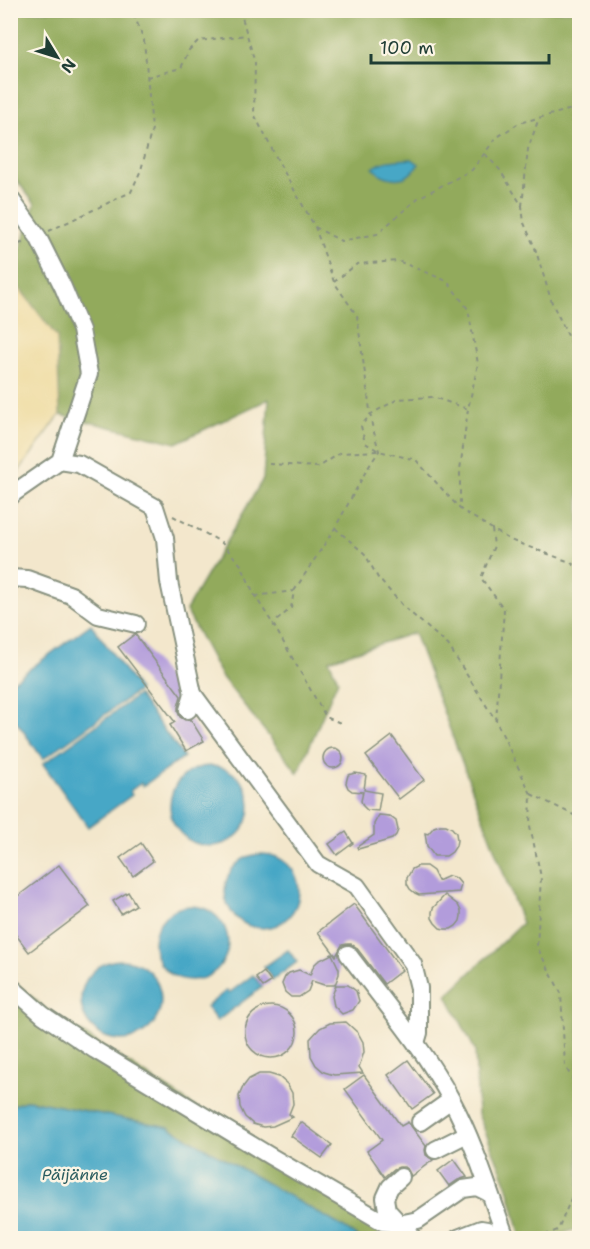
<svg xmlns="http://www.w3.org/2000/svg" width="590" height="1249" font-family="'Shantell Sans',sans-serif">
<rect width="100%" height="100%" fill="#fcf5e5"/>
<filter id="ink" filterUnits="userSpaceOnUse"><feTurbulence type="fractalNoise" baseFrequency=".0167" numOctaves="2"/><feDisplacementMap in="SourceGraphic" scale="12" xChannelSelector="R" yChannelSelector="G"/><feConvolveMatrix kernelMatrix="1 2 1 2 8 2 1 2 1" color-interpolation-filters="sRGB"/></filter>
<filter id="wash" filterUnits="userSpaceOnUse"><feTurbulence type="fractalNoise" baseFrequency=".008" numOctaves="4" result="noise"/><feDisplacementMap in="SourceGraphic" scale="24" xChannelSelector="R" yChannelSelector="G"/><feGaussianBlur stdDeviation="1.35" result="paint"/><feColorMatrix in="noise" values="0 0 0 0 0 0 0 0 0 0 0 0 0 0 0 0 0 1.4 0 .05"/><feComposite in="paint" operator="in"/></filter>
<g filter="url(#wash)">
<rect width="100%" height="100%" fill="#f3e7cc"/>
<g fill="#92aa5c" stroke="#587448" stroke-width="1.5">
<polygon points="11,11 579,11 579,1228 551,1238 521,1238 508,1187 478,1114 475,1050 447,995 522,923 414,633 329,660 338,680 298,773 221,676 186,610 263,479 269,399 176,443 60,415 57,337 11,277 35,204 11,173"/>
<polygon points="10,978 47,1010 354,1211 399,1238 359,1238 341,1226 169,1127 28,1100 11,1106"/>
</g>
<polygon fill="#eeda9e" stroke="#868c69" stroke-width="1.5" points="11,277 57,337 60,415 11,482"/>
<g fill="#47a7c6" stroke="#33727d" stroke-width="1.5">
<path d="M 412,159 L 419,164 C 416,168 410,175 405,177 C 394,181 380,176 373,168 C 385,159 398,160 412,159 Z"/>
<polygon points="91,624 139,690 43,759 11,714 11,683"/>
<polygon points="138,695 184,757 143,786 141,783 130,791 132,795 88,827 43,764"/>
<circle cx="210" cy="806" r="40"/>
<circle cx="262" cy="891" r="37"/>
<circle cx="191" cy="943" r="37"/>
<polygon points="288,950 297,962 273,980 264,967"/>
<circle cx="121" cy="1000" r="40"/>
<polygon points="253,975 262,987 217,1021 206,1007 227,990 229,993"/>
<polygon points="28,1100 169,1127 341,1226 359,1238 11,1238 11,1106"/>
</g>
<g id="blocks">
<g fill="#b29cdb">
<polygon points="135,634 181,696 178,707 178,712 180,717 185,720 191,720 204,741 186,751 170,725 175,722 118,647"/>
<polygon points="392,736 424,780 399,799 366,756"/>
<circle cx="333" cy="758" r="10"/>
<polygon points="355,773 366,775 364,790 381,793 378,811 367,810 363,806 361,801 363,792 352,791 348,788 346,783 348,775"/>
<polygon points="379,815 389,816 396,821 398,830 396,835 392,839 358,849 357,847 374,835 374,824"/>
<polygon points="440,825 446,825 452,828 456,833 457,840 456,846 452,852 446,856 434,856 427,846 425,833 428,834 434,827"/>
<polygon points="346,832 353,843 337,855 329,844"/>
<polygon points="141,843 153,861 133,876 120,858"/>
<polygon points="59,865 90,906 29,952 10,927 10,902"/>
<polygon points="418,866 426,866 433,871 438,881 449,876 456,878 461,884 459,892 419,895 415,893 410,889 407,884 407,878 412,869"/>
<polygon points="128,892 136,905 121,914 113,901"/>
<polygon points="445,895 458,905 461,911 461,916 460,921 456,926 451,929 444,929 440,928 435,923 432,918 432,912 433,908"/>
<polygon points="354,904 402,970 384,984 356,947 351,944 347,944 342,945 336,956 318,932"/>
<polygon points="332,954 339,969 339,974 335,985 324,985 312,981 308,991 299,997 291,997 285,992 282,984 285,977 289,973 299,970 310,975 314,965 318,961"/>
<polygon points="264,972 271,982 263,987 256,978"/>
<polygon points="336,985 348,985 356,991 359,1001 353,1010 342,1014 334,1006 332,996"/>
<circle cx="271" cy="1032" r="26"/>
<polygon points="346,1022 358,1033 363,1042 364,1052 359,1067 363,1073 334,1075 324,1072 316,1065 311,1056 310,1039 320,1028 330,1023"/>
<polygon points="408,1060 433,1094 412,1109 388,1075"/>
<polygon points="259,1074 269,1074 279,1077 287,1084 292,1093 293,1104 289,1114 293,1117 273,1126 263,1127 253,1124 245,1117 240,1107 239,1096 243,1087 249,1079"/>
<polygon points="364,1075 401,1126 408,1122 426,1146 425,1150 426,1155 433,1160 411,1176 408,1170 404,1167 399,1167 394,1169 385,1177 367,1151 382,1140 345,1089"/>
<polygon points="301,1122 332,1145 322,1158 291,1136"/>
<polygon points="454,1159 467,1177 458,1180 449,1186 438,1171"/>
</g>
</g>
</g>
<g filter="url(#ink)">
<use href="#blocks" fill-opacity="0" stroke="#899280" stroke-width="1.5"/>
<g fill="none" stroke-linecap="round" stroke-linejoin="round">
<defs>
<g id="minor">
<polyline points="10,198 38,237 63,287 81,330 89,374 60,461 14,493 10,497"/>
<polyline points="60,461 79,464 155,507 165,538 169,582 193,694"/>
<polyline points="10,578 27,579 71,595 98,615 136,624"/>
<polyline points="188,710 193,694 318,864 357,886 413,964 419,988 419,1033 416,1043"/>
<path d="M 348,954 C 384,1002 424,1048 452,1101 C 475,1144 489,1192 506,1238"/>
<polyline points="10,986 43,1015 95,1050 270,1156 383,1222 399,1224 418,1220 463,1189 477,1187 489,1193"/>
<polyline points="420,1122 451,1100"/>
<polyline points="435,1150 467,1134"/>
<polyline points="401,1177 390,1187 385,1198 387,1210 413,1238"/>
<polyline points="458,1238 481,1229 487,1230 493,1238"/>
</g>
</defs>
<use href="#minor" stroke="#899280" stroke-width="20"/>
<g stroke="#899280" stroke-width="2" stroke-dasharray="4.5 4.5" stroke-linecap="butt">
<polyline points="240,10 255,63 254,114 278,161 315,227 334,282 357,316 372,425 379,451 366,471 335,528 294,591 291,608 273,624"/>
<polyline points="147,77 181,68 189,50 198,41 247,35"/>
<polyline points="485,154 500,170 522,206 524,223 535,248 552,303 576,352 580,365"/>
<polyline points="522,206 528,149 539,118"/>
<polyline points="315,227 341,241 377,234 418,198 472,170 496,138 519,123 580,107"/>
<polyline points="49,231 131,192 141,170 152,129 144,40 132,10"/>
<polyline points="10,247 25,242"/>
<polyline points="334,282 357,264 398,261 447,281 468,309 478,364 468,409 460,470 460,509"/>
<polyline points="377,450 365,443 361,426 371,414 398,399 433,397 468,409"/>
<polyline points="269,464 319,467 340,453 379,451 416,460 460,509 510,540 570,562 580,570"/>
<polyline points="173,516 221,542 241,565 255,596 273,624 326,717 343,724"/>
<polyline points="335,528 365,554 378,578 405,608 448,645 496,721"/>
<polyline points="492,529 494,546 481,578 504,609 496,721 531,794 530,826 541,877 537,947 561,993 565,1066 580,1092"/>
<polyline points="255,596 294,591"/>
<polyline points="531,794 580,818"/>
<polyline points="536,1238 558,1230 580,1177"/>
</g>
<use href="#minor" stroke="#fff" stroke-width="16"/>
</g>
</g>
<g text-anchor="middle" stroke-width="5" stroke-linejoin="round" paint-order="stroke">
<g font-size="16" font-style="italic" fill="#2b5d60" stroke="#fcf5e5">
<text x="75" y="1180">Päijänne</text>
</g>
</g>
<rect width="590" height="1249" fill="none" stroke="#fcf5e5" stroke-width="36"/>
<g transform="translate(57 57) rotate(128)" stroke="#fcf5e5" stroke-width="4.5" paint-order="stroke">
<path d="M0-4.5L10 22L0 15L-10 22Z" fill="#1f3d34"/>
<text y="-9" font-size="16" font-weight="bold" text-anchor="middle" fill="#1f3d34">N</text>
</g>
<path d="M371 54v9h178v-9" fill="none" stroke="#1f3d34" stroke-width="3"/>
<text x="380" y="54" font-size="18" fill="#1f3d34" stroke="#fcf5e5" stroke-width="4.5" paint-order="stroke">100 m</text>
</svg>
